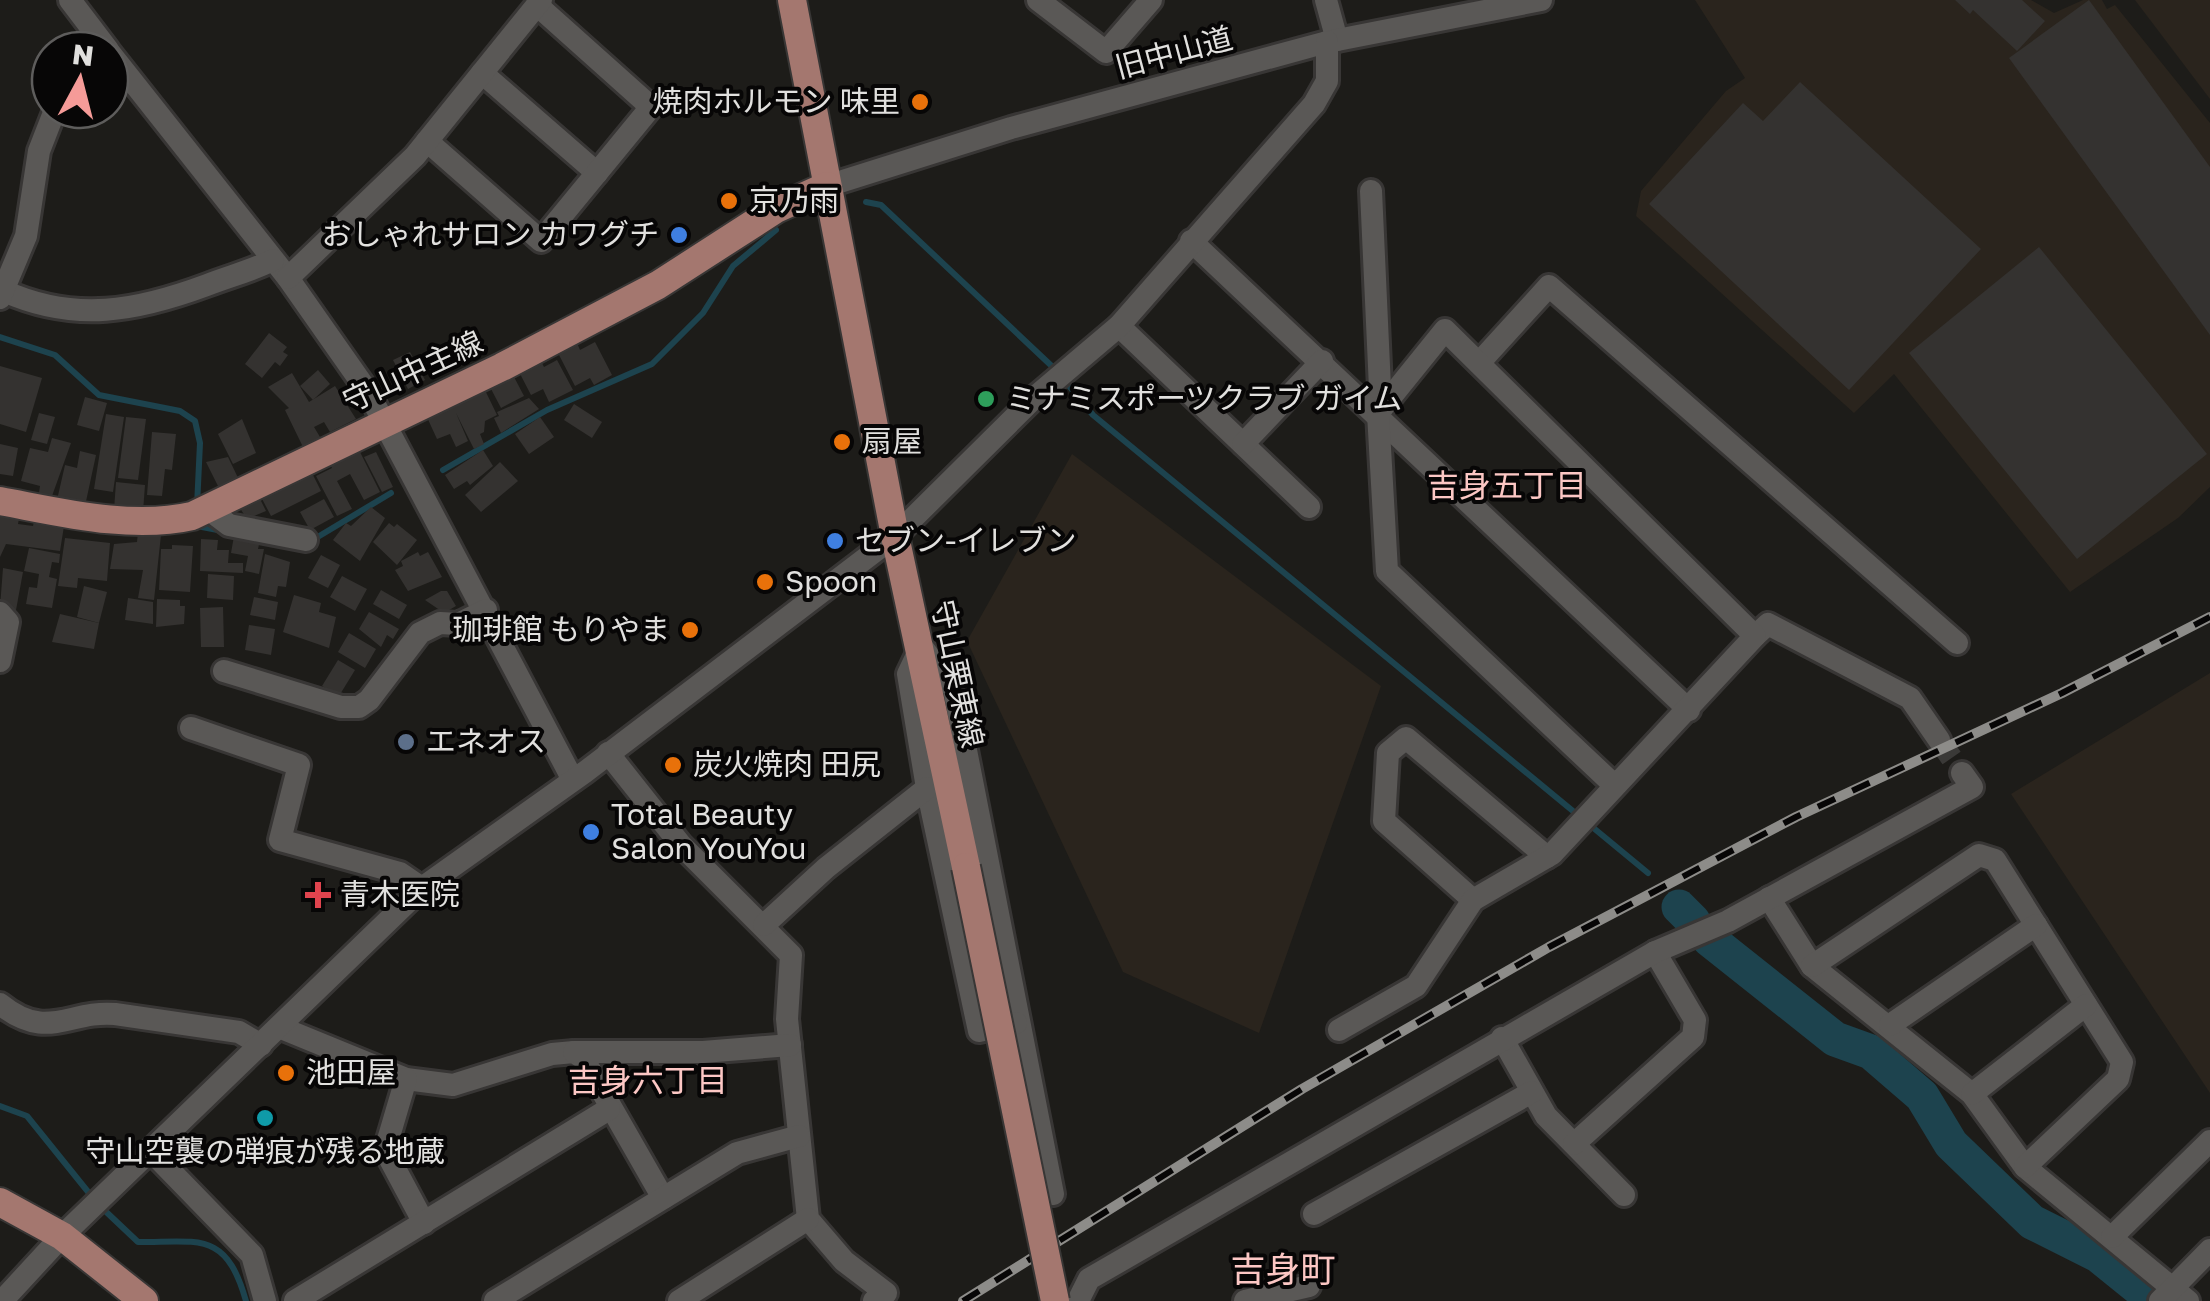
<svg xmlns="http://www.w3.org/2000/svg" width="2210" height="1301" font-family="'Golos Text','Noto Sans JP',sans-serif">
<rect width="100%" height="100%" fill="#1d1c19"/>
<g fill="#2a241d">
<polygon points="1695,0 2031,0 2054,13 2083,0 2102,0 2107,9 2115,5 2210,123 2210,487 2178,518 2070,592 1894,374 1854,413 1636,216 1641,191 1726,91 1745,78"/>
<polygon points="2135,0 2210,0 2210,99"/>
<polygon points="1072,454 1381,686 1259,1033 1123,972 967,641"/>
<polygon points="2210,673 2210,1093 2011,794"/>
</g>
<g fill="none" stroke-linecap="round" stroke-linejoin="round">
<g stroke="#1d434e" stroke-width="6">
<polyline points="866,202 881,205 1057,371"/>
<polyline points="0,337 55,355 99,395 180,411 195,421 200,443 197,506"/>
<polyline points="1065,381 1093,415 1648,873"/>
<polyline points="443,470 547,410 652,364 703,313 733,266 776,230"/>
<polyline points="202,527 223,531"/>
<polyline points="311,541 391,493"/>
<polyline points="0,1106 27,1116 93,1198"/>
<path d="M 101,1207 L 138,1242 C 201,1242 226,1231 246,1301"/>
</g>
<g stroke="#1d434e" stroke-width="35">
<polyline points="1679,907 1693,921"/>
<polyline points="1709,939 1835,1039 1871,1052 1922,1096 1951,1144 2032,1222 2098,1255 2145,1293"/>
</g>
</g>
<g fill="#343230">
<polygon points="1955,0 2022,0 2045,21 2017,51 1973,10 1970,14"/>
<polygon points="2089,0 2210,167 2210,335 2009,58"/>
<polygon points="1800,82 1981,249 1849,390 1649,204 1743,103 1763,121"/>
<polygon points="2039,247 2207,454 2077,559 1909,353"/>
<polygon points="269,333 287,347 283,352 288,355 280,366 275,362 262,378 245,364"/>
<polygon points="595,342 612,375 594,385 590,378 575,386 558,353 577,343 580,350"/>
<polygon points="410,352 425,380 408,389 393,360"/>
<polygon points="539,357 544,367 557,360 573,390 549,402 543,389 531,395 517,368"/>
<polygon points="0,366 42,378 26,432 0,424"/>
<polygon points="318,370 330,384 313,400 300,386"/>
<polygon points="292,373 309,402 335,386 356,419 330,432 324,422 314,427 320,437 303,447 285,410 289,408 268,387"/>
<polygon points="513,375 524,396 501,408 490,387"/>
<polygon points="484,388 497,415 485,421 484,432 480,434 484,444 474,449 456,413 468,441 456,447 450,434 437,439 425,413"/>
<polygon points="85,397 107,403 99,431 77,425"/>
<polygon points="529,398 539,409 501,433 494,418 499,416 497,412"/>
<polygon points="574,404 602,422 592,438 564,420"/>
<polygon points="39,413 55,417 47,444 31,440"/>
<polygon points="106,414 124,417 113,492 94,489"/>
<polygon points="126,417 146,419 138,480 118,478"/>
<polygon points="540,417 554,437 529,454 515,434"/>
<polygon points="242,419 256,453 233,464 218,434"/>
<polygon points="152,432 176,434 172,470 165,469 162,496 147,495"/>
<polygon points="52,438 71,443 52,496 39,493 40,486 21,481 30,448 48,452"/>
<polygon points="355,442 380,492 364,500 350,474 337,481 352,509 337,516 316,476 332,468 326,456"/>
<polygon points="0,444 18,448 13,476 0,474"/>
<polygon points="483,450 493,466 470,485 467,481 454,489 445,475"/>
<polygon points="80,451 96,455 85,506 57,500 65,465 77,468"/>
<polygon points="376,452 393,487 382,492 364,457"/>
<polygon points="228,457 240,482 221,492 206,462"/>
<polygon points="500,462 518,481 481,512 465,495"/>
<polygon points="309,467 321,491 271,516 259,493"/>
<polygon points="116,482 145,485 143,512 114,510"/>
<polygon points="257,493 266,511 247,519 236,502"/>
<polygon points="324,499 334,517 310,530 300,512"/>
<polygon points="371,507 385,518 360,561 333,540 346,523 351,526"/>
<polygon points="0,509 20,513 18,524 33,526 34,521 64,526 60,551 6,544 0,557"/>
<polygon points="389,523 394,527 397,524 417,540 397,565 373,542"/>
<polygon points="138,532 161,535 154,600 138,598 143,570 110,569 114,544 137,542"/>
<polygon points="234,536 260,540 258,549 264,549 259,574 245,571 248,556 231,553"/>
<polygon points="65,538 110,543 107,581 78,578 77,588 58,586"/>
<polygon points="201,539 218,540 217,550 229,550 228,563 243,563 243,573 200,571"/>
<polygon points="172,545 193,546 190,592 159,590 161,549 172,549"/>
<polygon points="29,548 60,554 59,563 52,562 49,577 57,579 52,608 26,604 29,587 37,588 39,574 24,571"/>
<polygon points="418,552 420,556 428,552 442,577 408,591 395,570 403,566 401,561"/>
<polygon points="265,554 290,562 286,587 278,586 276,597 258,593"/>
<polygon points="321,555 340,565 328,588 308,578"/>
<polygon points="3,568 23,572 16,610 0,607"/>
<polygon points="208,574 234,576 233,600 207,598"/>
<polygon points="342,576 367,589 355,611 330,597"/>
<polygon points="84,586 107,592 99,623 77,617"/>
<polygon points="381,590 407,605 399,619 373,604"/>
<polygon points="441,591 447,591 456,606 444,613 425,600"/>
<polygon points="294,595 321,603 319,612 336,617 329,648 283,632"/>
<polygon points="254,597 278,602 275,620 250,615"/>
<polygon points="128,598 153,602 153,624 125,620"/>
<polygon points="157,599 180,600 180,606 185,606 184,624 156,627"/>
<polygon points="223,607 224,647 201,647 200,608"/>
<polygon points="369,612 399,629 393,639 387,635 381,647 359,629"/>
<polygon points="60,614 99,623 94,649 52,642"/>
<polygon points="249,625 275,629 271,655 245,650"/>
<polygon points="349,633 376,649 365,668 338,652"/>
<polygon points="338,660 355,670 339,696 322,686"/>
</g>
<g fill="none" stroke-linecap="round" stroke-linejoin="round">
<polyline stroke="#3a3937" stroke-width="22" stroke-dasharray="22 11" stroke-linecap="butt" points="1939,740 1962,773"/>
<defs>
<g id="minor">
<polyline points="70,0 108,50"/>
<polyline points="1038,0 1106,52 1151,0"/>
<polyline points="1326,0 1337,40"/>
<polyline points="110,53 288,278 368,392 573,780"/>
<polyline points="482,73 597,173"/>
<polyline points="427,141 541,241 651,107 537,5"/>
<polyline points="827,186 1011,128 1327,42 1541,0"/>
<polyline points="1371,191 1381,410"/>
<polyline points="1191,241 1689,710"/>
<polyline points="288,278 415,156 541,0"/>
<path d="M 4,291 C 75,323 137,311 207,285 C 230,276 251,271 273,260"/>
<polyline points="0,298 26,236 39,151 55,110"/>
<polyline points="1119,326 1309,507"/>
<polyline points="1479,363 1549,286 1957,643"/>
<polyline points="1243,444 1322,361"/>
<polyline points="208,509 229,525 306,540"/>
<polyline points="0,613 8,622 0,661"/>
<polyline points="1755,636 1768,624 1910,698 1939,740"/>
<polyline points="919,643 954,689 1053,1194"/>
<polyline points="919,651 908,674 927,788 979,1031 1016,1023"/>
<polyline points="224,671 341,707 359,707 369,700 420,633 440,623 458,624 486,610"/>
<polyline points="191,728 299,765 280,840 400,873 422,888"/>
<polyline points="608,753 681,845 791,955 787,1019 808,1219 844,1261 886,1293 874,1301"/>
<polyline points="1769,898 1812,966 1972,1094 2025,1167 2188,1301"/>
<polyline points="1473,900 1384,821 1388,753 1406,738 1547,857"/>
<polyline points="764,925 826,868 927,788"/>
<polyline points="1812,966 1979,855 1995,860 2122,1062 2118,1079 2025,1167"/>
<path d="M 0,1004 C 47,1042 69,1010 115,1014 L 239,1032 L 261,1045"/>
<polyline points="1890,1025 2036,925"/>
<polyline points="279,1027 406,1079 453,1085 552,1054 574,1052 583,1058 663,1198"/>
<polyline points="1339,1030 1416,986 1473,900 1552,854 1755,636 1445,330 1378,413 1387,571 1613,784"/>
<polyline points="1502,1038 1546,1116 1624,1195"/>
<polyline points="574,1052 703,1052 790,1045"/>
<polyline points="406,1079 385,1150 424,1223"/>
<polyline points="1972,1094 2086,1005"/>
<polyline points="1574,1144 1693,1037 1695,1020 1655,952"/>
<polyline points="151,1151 252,1255 265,1301"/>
<polyline points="1314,1214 1532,1092"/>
<polyline points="2112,1237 2210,1141"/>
<polyline points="2,1301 62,1236 422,888 585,772 895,536 1034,398 1119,326 1314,104 1327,81 1327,42"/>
<polyline points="295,1301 609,1109"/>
<polyline points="495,1301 737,1153 799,1136"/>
<polyline points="679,1301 808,1219"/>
<polyline points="1078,1301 1089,1279 1655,952 1728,921 1972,787 1962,773"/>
<polyline points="1245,1301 1309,1286"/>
<polyline points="2160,1301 2210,1250"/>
</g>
<g id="major">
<polyline points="792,0 895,536 966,867"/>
<path d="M 0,501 C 60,512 131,530 192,516 L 502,367 L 658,285 L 776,209 L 827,186"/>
<polyline points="0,1202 62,1236 144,1301"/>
</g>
</defs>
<use href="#minor" stroke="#383635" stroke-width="28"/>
<use href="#major" stroke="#383635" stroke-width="32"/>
<use href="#minor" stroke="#5a5856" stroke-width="22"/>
<use href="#major" stroke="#a4776f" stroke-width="28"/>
<defs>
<polyline id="rail" points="963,1301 1302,1089 1549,947 1796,817 2062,693 2210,617"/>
</defs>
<use href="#rail" stroke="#8d8c89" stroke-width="10"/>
<use href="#rail" stroke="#070606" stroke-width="6" stroke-dasharray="19" stroke-linecap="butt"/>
<defs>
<polyline id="major-bridge" points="966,867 1055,1301"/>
</defs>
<use href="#major-bridge" stroke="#383635" stroke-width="32" stroke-linecap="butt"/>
<use href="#major-bridge" stroke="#a4776f" stroke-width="28"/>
</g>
<g fill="#e8710a" stroke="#070606" stroke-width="4">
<circle cx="920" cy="102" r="10"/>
<circle cx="729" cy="201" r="10"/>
<circle cx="842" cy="442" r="10"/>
<circle cx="765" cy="582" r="10"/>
<circle cx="690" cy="630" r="10"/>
<circle cx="673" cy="765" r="10"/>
<circle cx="286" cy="1073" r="10"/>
</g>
<g fill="#3f7fe0" stroke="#070606" stroke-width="4">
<circle cx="679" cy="235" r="10"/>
<circle cx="835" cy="541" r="10"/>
<circle cx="591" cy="832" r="10"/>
</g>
<circle fill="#2e9e5b" stroke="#070606" stroke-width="4" cx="986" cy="399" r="10"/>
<circle fill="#5c6f8a" stroke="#070606" stroke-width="4" cx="406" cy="742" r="10"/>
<path fill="#e0444e" stroke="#070606" stroke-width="4" d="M313 880h10v10h10v10h-10v10h-10v-10h-10v-10h10z"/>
<circle fill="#0f9aa8" stroke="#070606" stroke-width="4" cx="265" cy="1118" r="10"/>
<g text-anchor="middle" stroke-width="8" stroke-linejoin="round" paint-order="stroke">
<g font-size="30" fill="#e1e0de" stroke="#070606">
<text transform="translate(1174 53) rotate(-15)" y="10">旧中山道</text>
<text transform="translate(413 372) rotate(-25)" y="10">守山中主線</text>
<text transform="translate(957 674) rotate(78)" y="10">守山栗東線</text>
</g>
<g font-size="30" fill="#e1e0de" stroke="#070606" text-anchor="start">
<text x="900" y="112" text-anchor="end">焼肉ホルモン 味里</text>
<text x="749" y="211">京乃雨</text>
<text x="659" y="245" text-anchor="end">おしゃれサロン カワグチ</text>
<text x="1006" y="409">ミナミスポーツクラブ ガイム</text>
<text x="862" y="452">扇屋</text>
<text x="855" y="551">セブン-イレブン</text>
<text x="785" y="592">Spoon</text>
<text x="670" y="640" text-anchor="end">珈琲館 もりやま</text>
<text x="426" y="752">エネオス</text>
<text x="693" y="775">炭火焼肉 田尻</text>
<text x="611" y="825">Total Beauty<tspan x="611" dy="34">Salon YouYou</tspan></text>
<text x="340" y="905">青木医院</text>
<text x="306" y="1083">池田屋</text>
<text x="265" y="1162" text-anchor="middle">守山空襲の弾痕が残る地蔵</text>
</g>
<g font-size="32" fill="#fcc7c4" stroke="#070606">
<text x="1507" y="497">吉身五丁目</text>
<text x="648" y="1092">吉身六丁目</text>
</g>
<g font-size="35" fill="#fcc7c4" stroke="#070606">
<text x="1283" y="1282">吉身町</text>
</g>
</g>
<g transform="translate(80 80) rotate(7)"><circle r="48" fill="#070606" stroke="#5e5d5c" stroke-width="2.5"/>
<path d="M0-8L18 38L0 25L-18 38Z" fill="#f59b98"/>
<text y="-15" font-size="28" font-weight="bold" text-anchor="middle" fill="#e1e0de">N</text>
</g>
</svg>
